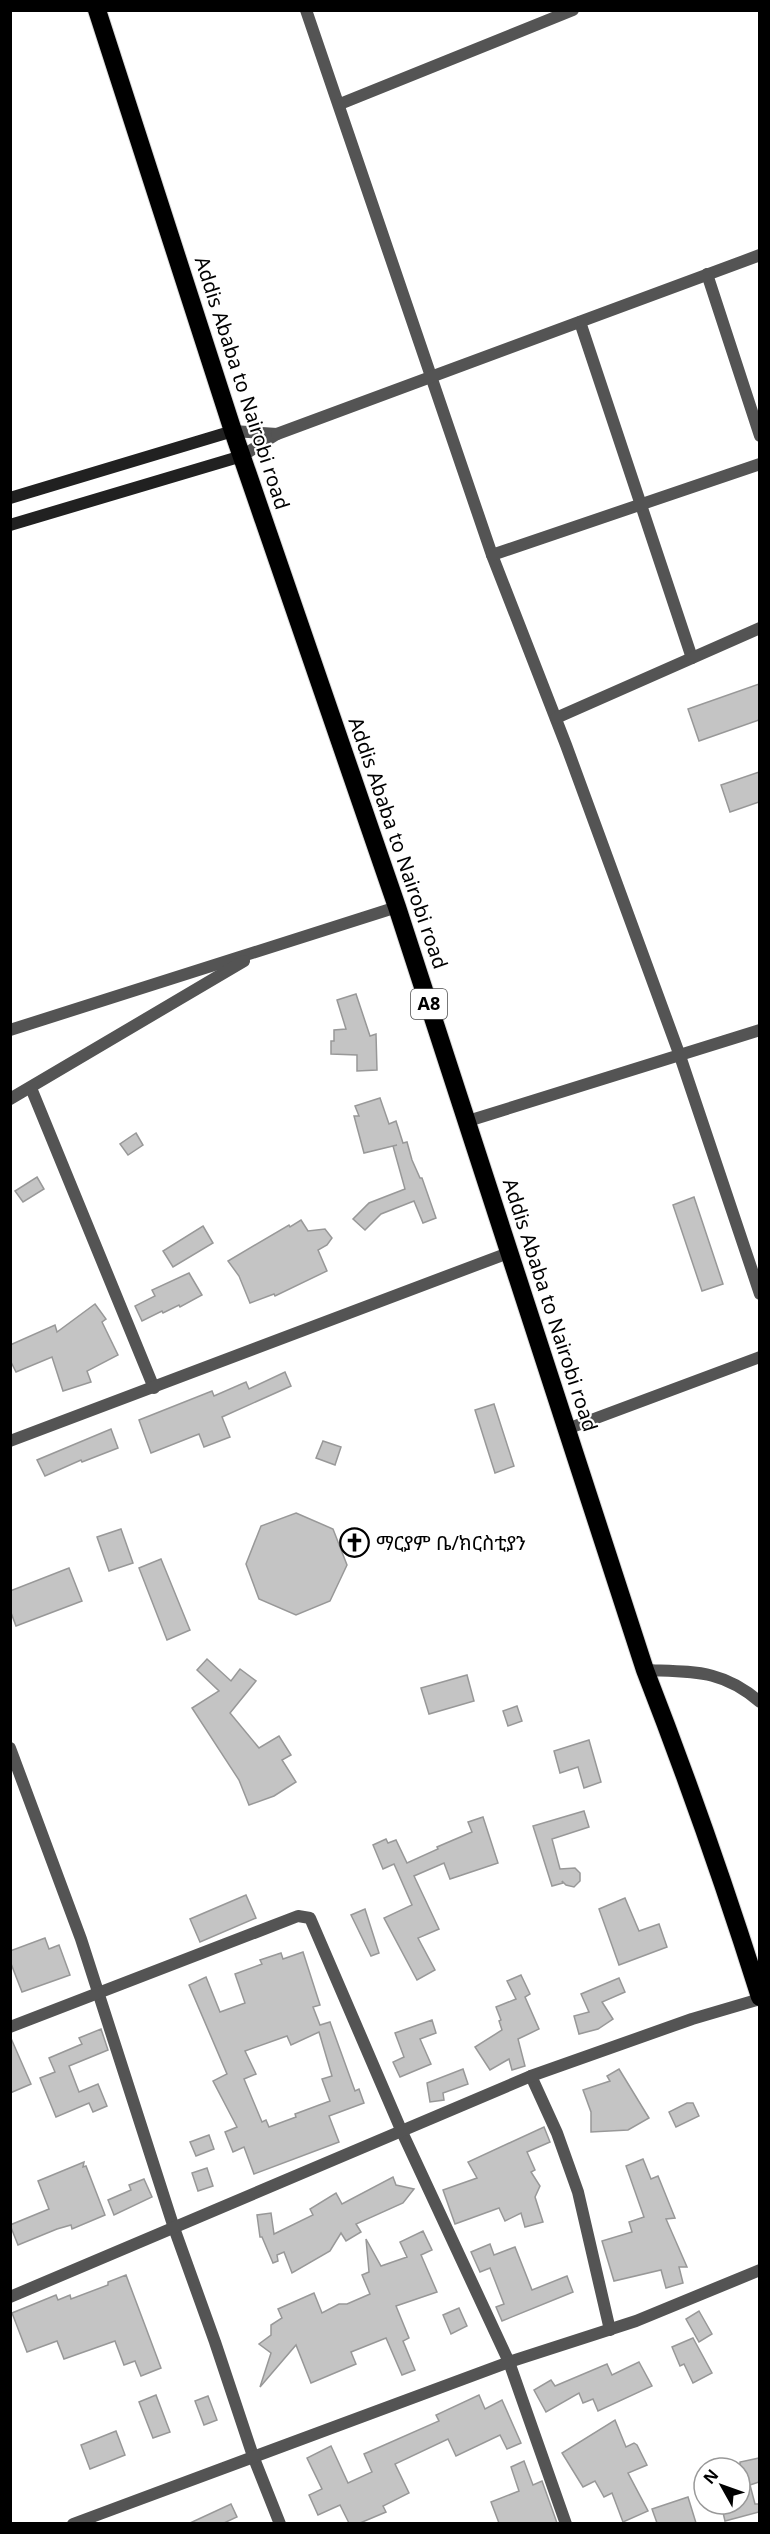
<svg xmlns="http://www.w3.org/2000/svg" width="770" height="2534" font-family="'Noto Sans','Noto Sans Ethiopic',sans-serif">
<rect width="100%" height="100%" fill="#fff"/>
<g fill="#c4c4c4" stroke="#989898" stroke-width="1.5" fill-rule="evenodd">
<polygon points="759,684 759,720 699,741 688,709"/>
<polygon points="759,772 759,802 730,812 721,785"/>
<polygon points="356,994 370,1036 376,1034 377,1070 357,1071 357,1055 331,1054 331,1041 334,1041 334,1030 346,1029 337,1000"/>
<polygon points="380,1098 389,1124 396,1121 403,1143 407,1142 412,1160 420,1178 422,1178 436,1218 423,1223 414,1201 381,1214 365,1230 353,1219 369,1203 405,1189 393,1146 397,1145 364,1153 354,1116 359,1116 355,1106"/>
<polygon points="136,1133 143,1145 128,1155 120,1144"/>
<polygon points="37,1177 44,1189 23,1202 15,1191"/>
<polygon points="694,1197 723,1284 702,1291 673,1205"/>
<polygon points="301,1220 308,1231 325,1229 332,1238 327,1245 318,1250 327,1271 275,1296 274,1294 250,1303 239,1276 228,1261 289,1225 290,1227"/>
<polygon points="203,1226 213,1243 173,1267 163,1251"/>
<polygon points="189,1273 202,1295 180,1307 179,1305 163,1313 162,1311 142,1321 135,1306 155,1296 152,1290"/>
<polygon points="95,1304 106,1319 102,1322 118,1355 87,1371 91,1382 63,1391 52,1357 16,1372 10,1360 10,1345 55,1325 57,1332"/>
<polygon points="285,1372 291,1386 222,1417 230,1437 204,1447 199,1434 151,1453 139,1420 212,1391 214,1396 246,1382 249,1389"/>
<polygon points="494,1404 514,1466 495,1473 475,1410"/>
<polygon points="111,1429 118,1448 82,1462 81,1460 45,1476 37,1460"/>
<polygon points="323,1441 341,1447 335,1465 316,1458"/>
<polygon points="296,1513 333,1529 347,1565 330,1601 296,1615 259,1599 246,1564 261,1526"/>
<polygon points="121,1529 133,1563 109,1571 97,1537"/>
<polygon points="161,1559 190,1630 167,1640 139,1568"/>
<polygon points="69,1568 82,1601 16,1626 10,1610 10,1591"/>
<polygon points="207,1659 231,1681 240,1669 256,1681 230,1713 259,1748 279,1736 291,1755 282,1760 296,1782 274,1796 249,1805 239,1780 192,1708 219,1691 197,1670"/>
<polygon points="467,1675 474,1701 429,1714 421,1688"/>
<polygon points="517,1706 522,1721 508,1726 503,1711"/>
<polygon points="589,1740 601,1782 584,1788 578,1767 560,1773 554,1751"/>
<polygon points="584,1811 589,1827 552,1839 560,1869 575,1868 580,1873 580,1881 574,1887 566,1885 562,1881 563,1883 552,1886 533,1826"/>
<polygon points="483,1817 498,1863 450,1879 444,1863 414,1876 439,1929 418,1938 435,1970 417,1980 384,1918 412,1905 394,1864 383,1869 373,1845 386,1839 388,1843 396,1840 407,1863 438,1849 437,1847 472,1832 468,1822"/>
<polygon points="246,1895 256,1918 200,1942 190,1919"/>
<polygon points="625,1898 639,1931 659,1924 667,1947 619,1965 599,1909"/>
<polygon points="365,1909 379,1953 371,1956 351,1915"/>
<polygon points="45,1938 49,1949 59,1945 70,1975 22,1992 10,1961 10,1951"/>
<path d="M 303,1952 L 320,2005 L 313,2007 L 320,2025 L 330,2022 L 355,2091 L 359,2089 L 364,2103 L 329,2116 L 339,2142 L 254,2174 L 244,2147 L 233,2152 L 225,2132 L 237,2127 L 213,2081 L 227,2074 L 189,1985 L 206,1977 L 220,2012 L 245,2003 L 235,1974 L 262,1964 L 260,1960 L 281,1953 L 283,1959 ZM 319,2032 L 332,2076 L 322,2079 L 330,2101 L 295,2114 L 296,2117 L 269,2127 L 266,2120 L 262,2122 L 244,2079 L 256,2074 L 245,2051 L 287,2036 L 291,2045 Z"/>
<polygon points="521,1975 530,1994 525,1997 539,2029 518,2039 525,2066 512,2070 509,2059 490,2070 475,2047 502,2030 499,2021 501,2020 496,2007 516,1999 507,1981"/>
<polygon points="619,1978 625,1992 602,2002 613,2019 598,2029 579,2034 574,2016 589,2012 581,1994"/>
<polygon points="432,2020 436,2033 420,2039 431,2064 400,2077 393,2062 404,2057 395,2033"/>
<polygon points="101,2029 108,2050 69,2066 79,2092 98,2084 107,2106 93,2112 89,2103 56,2117 40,2078 55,2072 49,2058 82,2044 79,2038"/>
<polygon points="10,2036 31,2084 10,2093"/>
<polygon points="463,2069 468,2084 443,2093 444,2100 430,2102 427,2083"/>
<polygon points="619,2069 649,2118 628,2130 591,2132 591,2112 583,2090 610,2081 607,2076"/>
<polygon points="687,2103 693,2103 699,2116 676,2127 669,2112"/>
<polygon points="544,2127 550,2142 527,2152 535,2170 531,2172 540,2186 535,2197 543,2222 525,2227 521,2213 505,2221 499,2208 455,2224 443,2190 477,2178 468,2162"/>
<polygon points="209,2135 214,2149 196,2156 190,2142"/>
<polygon points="643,2159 651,2179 658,2176 675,2218 666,2219 687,2267 679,2267 683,2283 666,2288 661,2270 614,2281 602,2241 632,2232 629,2222 644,2217 626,2166"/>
<polygon points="84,2162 83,2167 86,2166 105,2215 72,2229 71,2225 57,2229 18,2245 10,2225 49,2209 38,2181"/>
<polygon points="207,2168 213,2186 198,2191 192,2173"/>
<polygon points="393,2177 396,2185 414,2189 403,2203 356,2224 361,2232 346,2241 341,2233 330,2251 292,2273 284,2252 277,2255 278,2261 273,2263 262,2237 260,2237 257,2215 271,2213 274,2234 313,2215 310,2209 336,2193 342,2204"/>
<polygon points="144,2179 152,2197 114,2215 108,2200 131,2190 129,2185"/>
<polygon points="423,2231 432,2250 421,2255 437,2292 396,2306 409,2338 403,2341 415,2370 402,2375 386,2338 351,2352 356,2364 311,2383 296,2345 260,2387 271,2353 259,2344 271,2335 271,2325 282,2318 278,2309 314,2293 322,2313 339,2304 347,2304 370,2294 362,2275 369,2272 366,2239 381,2266 407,2257 400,2242"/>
<polygon points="490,2244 494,2255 515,2247 532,2290 567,2276 573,2292 502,2321 496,2307 504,2304 490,2268 480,2272 471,2252"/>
<polygon points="126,2275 161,2368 141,2376 135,2361 124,2365 115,2341 64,2359 57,2341 27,2352 12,2313 56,2295 58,2300 70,2295 71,2299 108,2285 108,2282"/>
<polygon points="459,2308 467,2326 451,2334 443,2315"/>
<polygon points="699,2311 712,2334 699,2342 686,2319"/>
<polygon points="693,2338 712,2373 693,2383 684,2364 680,2366 672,2347"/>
<polygon points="639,2362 652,2386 598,2411 593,2399 583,2403 579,2393 546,2412 534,2390 551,2380 555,2386 607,2364 612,2375"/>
<polygon points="156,2395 170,2432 153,2438 139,2402"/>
<polygon points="479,2395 485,2409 502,2400 521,2443 507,2449 500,2435 456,2456 448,2439 395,2464 409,2493 383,2506 386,2512 360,2523 349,2523 340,2505 318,2515 309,2495 322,2489 307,2458 331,2446 348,2483 372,2472 364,2454 439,2421 436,2415"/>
<polygon points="208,2396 217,2420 204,2425 195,2401"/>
<polygon points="615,2420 626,2447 634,2443 637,2445 647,2465 628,2473 648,2511 623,2522 612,2493 604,2497 595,2481 583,2487 562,2453"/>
<polygon points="116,2431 125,2455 90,2469 81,2445"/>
<polygon points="759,2458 759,2482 750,2485 755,2504 759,2504 759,2512 725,2521 721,2504 740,2504 740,2462"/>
<polygon points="524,2461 533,2485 542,2481 557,2523 499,2523 491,2502 519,2491 511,2467"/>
<polygon points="688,2497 696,2523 657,2523 652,2509"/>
<polygon points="231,2504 237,2517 224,2523 190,2523"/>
</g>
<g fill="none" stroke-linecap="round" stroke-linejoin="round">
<defs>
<path id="highway" d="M 97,10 L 233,431 L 397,907 L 645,1670 C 687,1778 725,1886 760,1997"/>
</defs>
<use href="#highway" stroke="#dbdbdb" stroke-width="20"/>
<g stroke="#545454" stroke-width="12">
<polyline points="306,10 492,555 566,745 680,1056 760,1294"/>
<polyline points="340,104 573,10"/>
<polyline points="707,274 760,436"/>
<polyline points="580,322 692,658"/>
<polyline points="233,431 277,434 242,456"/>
<polyline points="277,434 760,255"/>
<polyline points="492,555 760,464"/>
<polyline points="556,718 760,628"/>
<polyline points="10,1030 397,907"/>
<polyline points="31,1088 154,1388"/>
<polyline points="10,1099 244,961"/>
<polyline points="468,1121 760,1030"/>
<polyline points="567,1429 760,1357"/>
<polyline points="10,1441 508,1253"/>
<path d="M 645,1670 C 693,1672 722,1669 760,1702"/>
<polyline points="10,1748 81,1939 174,2228 215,2342 253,2456 280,2524"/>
<polyline points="10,2027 298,1916 310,1918 402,2132 509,2362 566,2524"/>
<polyline points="531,2076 557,2133 578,2192 610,2330"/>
<polyline points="10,2297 531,2076 692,2019 760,1999"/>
<polyline points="73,2524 509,2362 636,2321 760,2270"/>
</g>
<g stroke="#212121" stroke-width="12">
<polyline points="10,498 233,431"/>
<polyline points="10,525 242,456"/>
</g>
<use href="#highway" stroke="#000" stroke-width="18"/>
</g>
<defs>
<symbol id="church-ring" viewBox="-11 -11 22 22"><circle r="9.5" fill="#fff" stroke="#000" stroke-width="1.5"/><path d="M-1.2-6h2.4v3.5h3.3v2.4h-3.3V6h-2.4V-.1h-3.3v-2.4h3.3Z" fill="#000"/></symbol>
</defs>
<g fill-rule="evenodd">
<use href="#church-ring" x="338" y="1526" width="33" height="33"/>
</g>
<g text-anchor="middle" stroke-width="4.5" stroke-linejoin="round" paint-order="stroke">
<rect fill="#fff" stroke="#4c4c4c" stroke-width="1.5" x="411" y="989" width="36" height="30" rx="4.5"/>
<g font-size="18" font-weight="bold" fill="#000">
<text x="429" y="1010">A8</text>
</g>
<g font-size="20" fill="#000" stroke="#fff">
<text transform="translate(242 383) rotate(72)" y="7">Addis Ababa to Nairobi road</text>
<text transform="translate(398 843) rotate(71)" y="7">Addis Ababa to Nairobi road</text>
<text transform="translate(550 1305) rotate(72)" y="7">Addis Ababa to Nairobi road</text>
</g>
<g font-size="20" fill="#000" stroke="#fff" text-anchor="start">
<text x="376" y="1550">ማርያም ቤ/ክርስቲያን</text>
</g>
</g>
<rect width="770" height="2534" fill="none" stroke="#000000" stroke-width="24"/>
<g transform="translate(722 2486) rotate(310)"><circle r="28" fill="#ffffff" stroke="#999999" stroke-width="1.5"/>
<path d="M0-4.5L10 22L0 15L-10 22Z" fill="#000000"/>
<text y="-9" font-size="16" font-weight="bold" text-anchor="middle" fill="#000000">N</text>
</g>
</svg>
